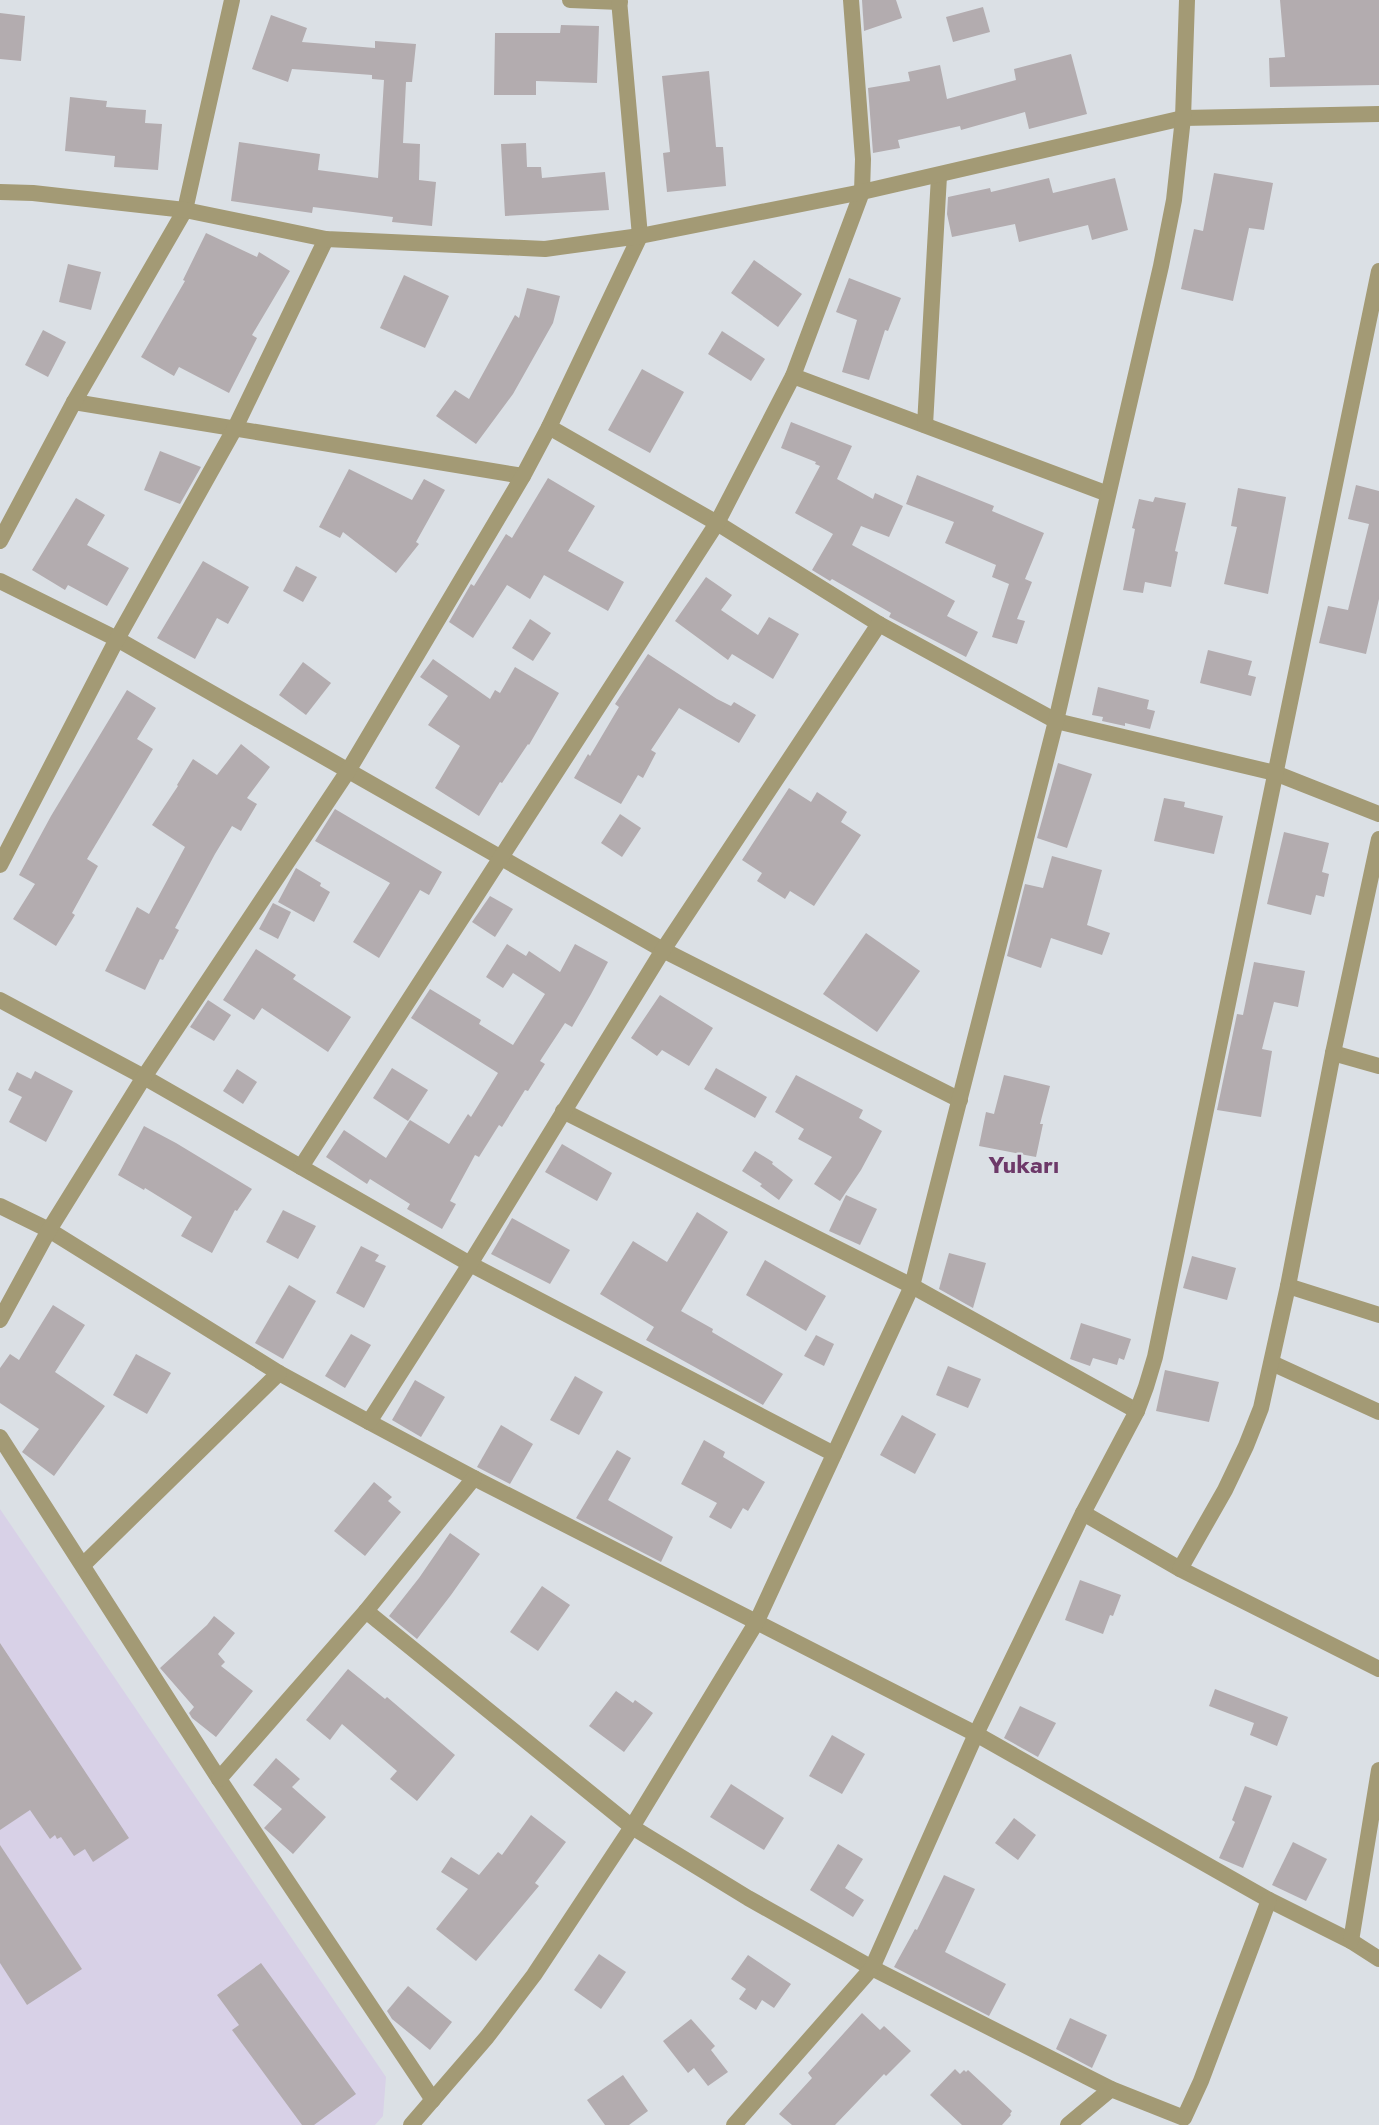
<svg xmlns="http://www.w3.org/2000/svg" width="1379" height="2125" font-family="Jost,sans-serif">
<rect width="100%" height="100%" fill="#dbe0e5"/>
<polygon fill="#d8d1e7" points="0,1509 386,2077 383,2116 375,2125 0,2125"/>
<g fill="#b3acaf">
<polygon points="862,0 896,0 902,18 864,31"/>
<polygon points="1280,0 1379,0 1379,85 1270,87 1269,58 1285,57"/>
<polygon points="983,7 990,32 953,42 946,17"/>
<polygon points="0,13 25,16 21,61 0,59"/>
<polygon points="271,15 307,28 302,42 375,48 375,41 416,44 412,82 406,82 403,143 420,144 419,180 436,182 432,226 392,222 393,217 313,207 312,213 231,201 239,142 320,154 318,170 378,178 384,80 372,79 372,75 292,69 288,82 252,69"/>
<polygon points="561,25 599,26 597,83 536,81 536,95 494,95 495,33 560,33"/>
<polygon points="1071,54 1087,114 1029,129 1025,112 961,130 960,126 898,140 900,148 873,153 868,88 910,81 908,72 940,65 947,99 1016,80 1014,69"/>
<polygon points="709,71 716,147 723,147 726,186 667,192 663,153 670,152 662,76"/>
<polygon points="70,97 107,101 106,107 146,110 145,123 162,124 158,170 114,167 115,156 65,151"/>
<polygon points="526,143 527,167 541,167 542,178 605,172 609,210 505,216 501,144"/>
<polygon points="1214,173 1273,183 1264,230 1249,228 1233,301 1181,289 1194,229 1203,231"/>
<polygon points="1049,178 1053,193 1115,178 1128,230 1092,240 1088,225 1019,242 1015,224 952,237 947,214 948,197 990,188 991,192"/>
<polygon points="206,233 257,257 259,252 290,271 252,335 257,338 229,393 179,367 174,376 141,357 185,281 183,280"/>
<polygon points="754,260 802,294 778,327 731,293"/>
<polygon points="68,264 101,272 91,310 59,302"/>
<polygon points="404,275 449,296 425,348 380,328"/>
<polygon points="849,278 901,298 888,331 885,330 869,380 842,372 857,320 836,312"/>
<polygon points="527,288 560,296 553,323 513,394 476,444 436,416 455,390 469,399 515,315 519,318"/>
<polygon points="43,330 66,342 48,377 25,365"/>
<polygon points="722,331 765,359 751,381 708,354"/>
<polygon points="642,369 684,392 650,453 608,430"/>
<polygon points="791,422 852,446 837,479 873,499 875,493 903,506 889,537 861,526 852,545 955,601 947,616 978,632 966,657 889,617 891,613 832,579 830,581 812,570 833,534 795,513 820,466 815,464 816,462 781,448"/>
<polygon points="160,451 201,467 180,504 144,490"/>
<polygon points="349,469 412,500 424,479 445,490 416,542 419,544 396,573 343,532 340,538 319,527"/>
<polygon points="917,475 994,506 992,511 1044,533 1025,579 1032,582 1017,619 1025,621 1017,644 992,637 1009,584 992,577 996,565 945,543 954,522 906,504"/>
<polygon points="548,478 595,506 568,551 624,582 608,611 544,575 530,599 507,585 473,638 449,622 471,584 474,586 506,534 512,538"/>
<polygon points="1356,485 1379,491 1379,599 1366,654 1319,643 1328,606 1348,610 1369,524 1348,519"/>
<polygon points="1238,488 1286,497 1268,594 1224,584 1237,527 1231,526"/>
<polygon points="1155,497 1186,503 1175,551 1178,552 1171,587 1145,582 1143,593 1123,590 1135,529 1132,528 1139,499 1153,502"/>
<polygon points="76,498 105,515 87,545 129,568 107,606 68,585 65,590 32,570"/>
<polygon points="203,561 249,587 228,624 217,618 195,659 157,638"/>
<polygon points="296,566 317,577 303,602 283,591"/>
<polygon points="706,577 732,595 721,610 758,635 769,617 799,634 773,679 732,654 728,660 675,621"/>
<polygon points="530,619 551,633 533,661 512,648"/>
<polygon points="1208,650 1252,661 1248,675 1256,677 1251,696 1200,683"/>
<polygon points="648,654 717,699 731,706 734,702 756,715 739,743 679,708 651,750 656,753 643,778 638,775 621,804 574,778 588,754 590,756 619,707 615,704"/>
<polygon points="433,659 490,699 495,690 500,693 515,667 559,693 529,745 528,744 502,783 500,782 479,816 435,788 460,746 428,725 448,696 420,677"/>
<polygon points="303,662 331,683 306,715 279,695"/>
<polygon points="1098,687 1149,700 1147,709 1155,711 1150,729 1125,723 1125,726 1102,721 1103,717 1092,715"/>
<polygon points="127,690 156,708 137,739 153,749 87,859 98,866 72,913 75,915 56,946 13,919 35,884 19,875 51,816"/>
<polygon points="241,744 270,767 247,798 257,804 241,831 232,826 215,854 175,928 179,930 163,960 160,959 145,990 105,971 137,907 149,914 185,847 152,825 178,786 177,785 193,759 217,775"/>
<polygon points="1058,763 1092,774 1067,848 1037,838"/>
<polygon points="789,788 811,802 817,792 847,812 841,822 861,835 814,906 790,891 785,899 757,881 762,873 742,860"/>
<polygon points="1164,798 1185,802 1184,807 1223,816 1214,854 1154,841"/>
<polygon points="335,809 442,872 429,895 420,890 379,958 353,942 390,883 315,841"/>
<polygon points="620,814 641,828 622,857 601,843"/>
<polygon points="1284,832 1329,843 1322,872 1329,874 1324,897 1316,895 1311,915 1267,904"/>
<polygon points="1052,856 1102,870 1087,925 1110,933 1102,955 1051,938 1041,968 1007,956 1025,884 1043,888"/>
<polygon points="296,868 321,883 320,886 330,892 314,922 278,902"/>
<polygon points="490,896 513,909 495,937 472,922"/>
<polygon points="273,903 291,912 278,939 259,929"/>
<polygon points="866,933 920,971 877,1032 823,994"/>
<polygon points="507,944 526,956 529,951 560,972 575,944 608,962 591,994 572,1027 565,1023 540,1061 545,1064 528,1091 525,1090 502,1127 499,1125 479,1157 475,1155 450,1201 456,1204 442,1229 407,1209 410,1204 370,1179 367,1184 326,1157 344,1130 386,1158 410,1120 449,1144 468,1114 471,1117 498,1073 411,1018 430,989 481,1020 479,1024 513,1045 545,994 513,973 503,988 486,977"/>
<polygon points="256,949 296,975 293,979 351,1017 328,1052 262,1008 254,1020 223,1000"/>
<polygon points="1254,962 1305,971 1298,1007 1274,1002 1262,1049 1272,1051 1261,1117 1217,1110 1237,1014 1243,1015"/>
<polygon points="660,995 713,1028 689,1066 662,1050 657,1056 631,1038"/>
<polygon points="208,1000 231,1015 214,1041 190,1027"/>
<polygon points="392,1068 428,1090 408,1121 373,1098"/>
<polygon points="716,1068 767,1097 755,1118 704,1089"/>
<polygon points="237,1069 257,1082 243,1104 223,1091"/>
<polygon points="35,1071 73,1091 46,1142 9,1122 22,1097 8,1090 17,1072 31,1079"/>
<polygon points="796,1075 863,1110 859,1118 882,1131 861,1170 840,1201 814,1184 832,1157 798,1139 804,1129 775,1112"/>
<polygon points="1004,1075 1050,1086 1040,1124 1043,1124 1036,1157 979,1146 986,1112 994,1114"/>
<polygon points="144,1126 176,1143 252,1189 237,1211 235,1210 212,1253 181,1236 192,1217 145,1188 144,1190 118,1175"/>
<polygon points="562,1144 612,1173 597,1201 545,1172"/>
<polygon points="755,1151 773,1162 772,1164 793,1180 779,1200 760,1186 762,1184 742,1171"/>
<polygon points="846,1195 877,1209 860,1245 829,1231"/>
<polygon points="283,1210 316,1226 298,1259 266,1242"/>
<polygon points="697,1212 728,1232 681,1311 713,1329 712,1332 783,1374 763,1405 646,1340 654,1327 600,1294 633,1241 667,1262"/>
<polygon points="512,1218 570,1250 550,1284 491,1254"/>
<polygon points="361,1246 379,1255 375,1261 386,1266 364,1308 336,1293"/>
<polygon points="949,1253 986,1263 973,1308 939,1289"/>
<polygon points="1192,1256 1236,1268 1227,1300 1183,1288"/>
<polygon points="765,1260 826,1296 806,1331 746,1295"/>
<polygon points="289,1285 316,1301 283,1359 255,1343"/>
<polygon points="53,1305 85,1325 55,1372 105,1406 54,1476 22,1452 39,1429 0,1403 0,1368 10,1354 19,1360"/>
<polygon points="1081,1323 1131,1339 1124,1360 1119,1358 1117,1365 1093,1358 1090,1366 1070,1359"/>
<polygon points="351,1334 371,1345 345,1388 325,1376"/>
<polygon points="816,1335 834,1344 824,1366 804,1356"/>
<polygon points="136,1354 171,1373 147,1414 113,1395"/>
<polygon points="948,1366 981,1379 968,1408 936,1395"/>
<polygon points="1165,1370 1219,1382 1209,1422 1156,1411"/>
<polygon points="575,1376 603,1392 579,1435 550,1420"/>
<polygon points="415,1380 445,1397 421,1437 392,1420"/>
<polygon points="902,1415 936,1434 915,1474 880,1455"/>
<polygon points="501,1425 533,1444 510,1484 477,1467"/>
<polygon points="704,1440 725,1452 723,1457 765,1482 748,1511 743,1508 731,1529 709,1517 717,1503 681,1484"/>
<polygon points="617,1450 631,1458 608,1500 673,1537 661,1562 576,1518"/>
<polygon points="374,1482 392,1497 388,1501 401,1512 365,1556 334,1531"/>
<polygon points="450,1533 480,1554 451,1595 417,1639 389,1616 419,1578"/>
<polygon points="1080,1580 1121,1595 1113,1616 1110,1615 1103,1634 1065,1620"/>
<polygon points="542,1586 570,1605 538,1651 510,1632"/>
<polygon points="214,1616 235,1633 218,1654 225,1662 221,1666 253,1691 216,1737 192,1718 189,1713 194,1707 160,1668 207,1625"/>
<polygon points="0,1643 129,1838 93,1862 85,1849 74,1856 61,1837 57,1839 55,1835 50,1839 30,1810 0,1830"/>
<polygon points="348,1669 385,1699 387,1697 455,1755 417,1801 390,1779 397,1771 342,1724 330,1740 306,1720"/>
<polygon points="1215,1689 1288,1717 1277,1746 1250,1735 1254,1723 1209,1706"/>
<polygon points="616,1691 633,1703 635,1700 653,1713 624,1752 589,1726"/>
<polygon points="1020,1706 1056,1723 1038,1757 1004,1738"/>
<polygon points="832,1735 865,1754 842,1794 809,1776"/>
<polygon points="276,1758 300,1779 292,1787 326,1817 293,1854 264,1828 282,1809 253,1785"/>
<polygon points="731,1784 784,1818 764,1850 710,1817"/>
<polygon points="1245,1786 1272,1796 1243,1868 1219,1858 1235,1822 1232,1820"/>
<polygon points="531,1815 566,1842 535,1883 539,1886 476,1961 436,1929 468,1889 441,1872 451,1857 479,1875 498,1852 502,1855"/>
<polygon points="1014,1818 1036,1835 1018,1860 995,1843"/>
<polygon points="1293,1842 1327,1859 1306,1901 1272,1885"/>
<polygon points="838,1844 863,1859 845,1888 864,1900 853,1917 810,1890"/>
<polygon points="0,1845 82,1969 27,2005 0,1963"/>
<polygon points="944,1875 975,1889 945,1952 1006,1984 989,2016 894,1967 915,1929 917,1930"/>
<polygon points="599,1954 626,1972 601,2009 574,1990"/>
<polygon points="748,1955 791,1984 774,2008 762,2000 756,2010 739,1999 746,1989 731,1979"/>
<polygon points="261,1963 356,2094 314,2125 302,2125 232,2030 239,2025 217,1995"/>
<polygon points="408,1986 452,2022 430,2050 392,2019 387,2011"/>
<polygon points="862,2013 880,2030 884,2026 911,2051 886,2076 884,2074 835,2125 792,2125 779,2114 812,2078 808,2073"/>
<polygon points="1070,2018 1107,2035 1092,2068 1056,2049"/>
<polygon points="691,2019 715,2046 711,2050 728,2072 708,2086 694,2068 688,2073 663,2041"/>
<polygon points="955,2069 960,2074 964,2070 966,2072 968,2070 1012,2111 1010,2114 1011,2115 1002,2125 962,2125 930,2095"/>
<polygon points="623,2075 648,2111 629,2125 605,2125 587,2100"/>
</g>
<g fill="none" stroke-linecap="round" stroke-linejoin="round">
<g stroke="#a39a75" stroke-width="16">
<polyline points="570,0 620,2"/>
<polyline points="793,376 1108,494"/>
<polyline points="74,402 523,476"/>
<polyline points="925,425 939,176"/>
<polyline points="549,427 717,523 879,624 1056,721 1275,773 1379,814"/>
<polyline points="0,541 74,402 185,210 232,0"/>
<polyline points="0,581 117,639 663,950 960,1100"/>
<polyline points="0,865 117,639 235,428 326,239"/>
<polyline points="0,1000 144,1077 470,1264 834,1454"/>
<polyline points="1333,1053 1379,1066"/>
<polyline points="563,1111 912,1286 1137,1411"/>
<polyline points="301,1167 717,523 793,376 862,192 863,159 851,0"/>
<polyline points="0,1206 49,1230 279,1373 369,1422 474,1478 976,1734 1269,1900 1351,1941 1379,1959"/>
<polyline points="1288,1286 1379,1315"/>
<polyline points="0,1320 49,1230 144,1077 348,771 523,476 549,427 640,236 619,0"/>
<polyline points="1272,1363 1379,1412"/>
<polyline points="369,1422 470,1264 663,950 879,624"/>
<polyline points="0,1437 219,1779 433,2100"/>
<polyline points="1083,1513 1180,1569 1379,1669"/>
<polyline points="83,1565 279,1373"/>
<polyline points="1180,1569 1225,1490 1246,1446 1261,1408 1288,1286 1333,1053 1379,839"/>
<polyline points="366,1611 632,1827 748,1898 872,1968 1111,2089 1184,2118 1201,2081 1269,1900"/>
<polyline points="219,1779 366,1611 474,1478"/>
<polyline points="1351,1941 1379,1770"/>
<polyline points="734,2125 872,1968 976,1734 1083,1513 1137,1411 1146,1387 1155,1357 1379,271"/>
<polyline points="1068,2125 1111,2089"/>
</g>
<g stroke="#a39a75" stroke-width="16">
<polyline points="0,192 33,193 185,210 326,239 545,249 640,236 862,192 1183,118 1379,114"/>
<polyline points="411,2125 487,2037 534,1975 632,1827 756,1623 912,1286 1056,721 1161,266 1174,200 1183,118 1187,0"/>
</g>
</g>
<g text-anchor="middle" stroke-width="4.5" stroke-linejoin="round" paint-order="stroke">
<g font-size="24" font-weight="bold" fill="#6d3969" stroke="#dbe0e5">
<text x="1024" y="1173">Yukarı</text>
</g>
</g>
</svg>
